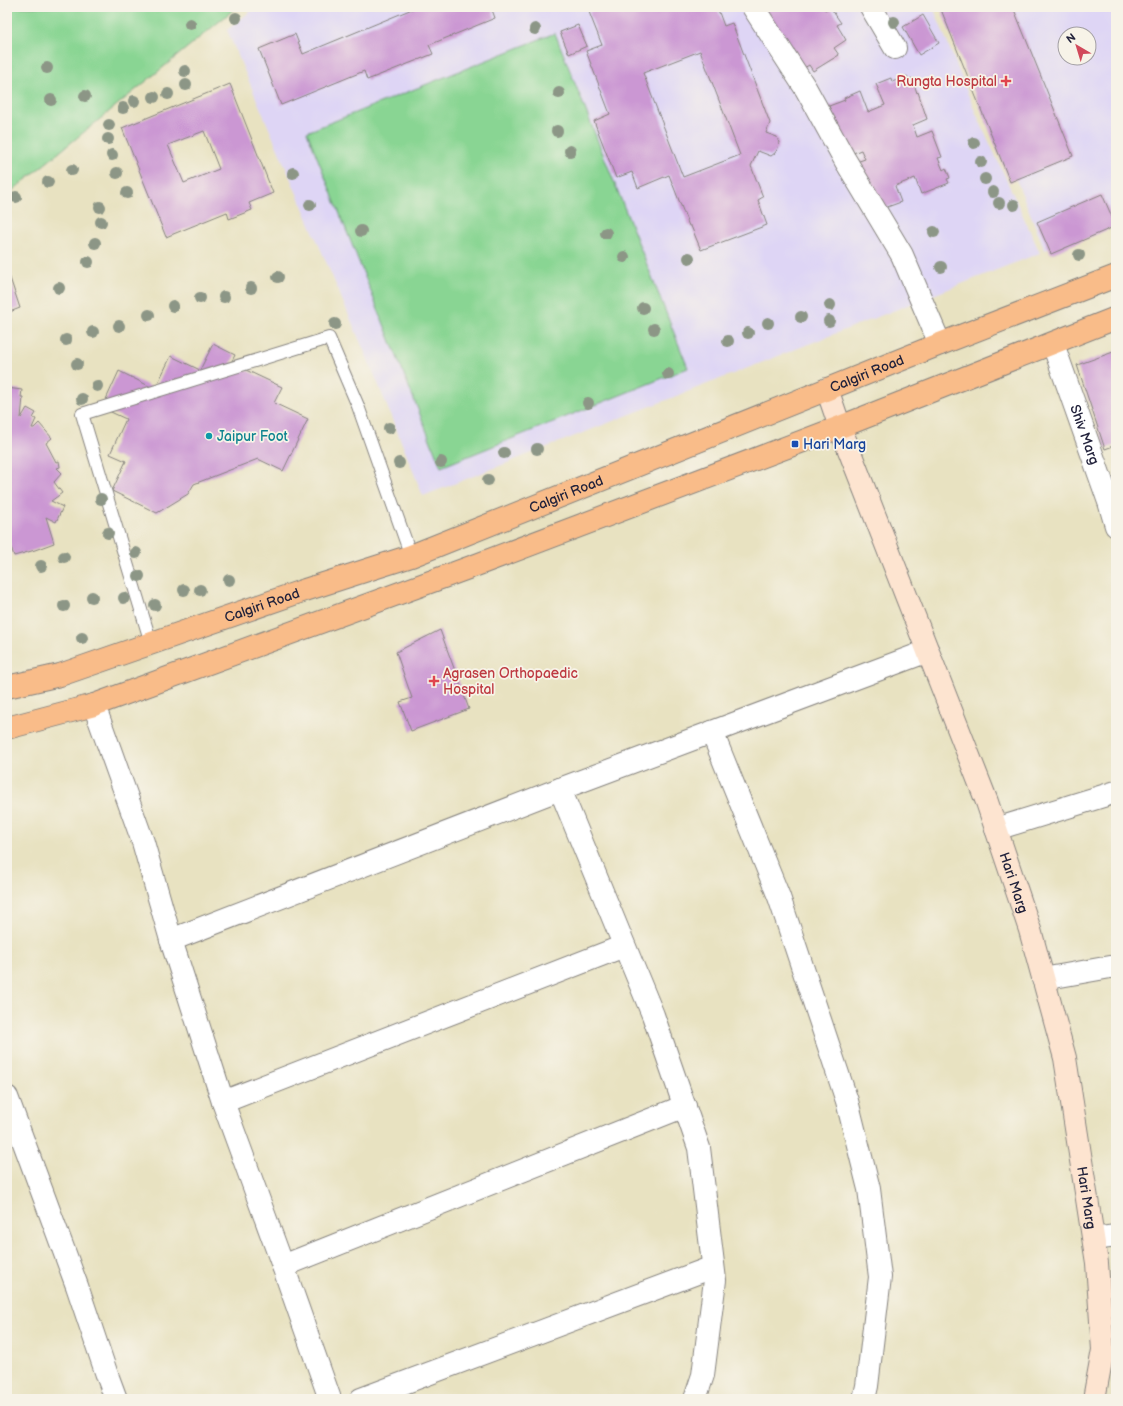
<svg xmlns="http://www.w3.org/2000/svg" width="1123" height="1406" font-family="'Balsamiq Sans',sans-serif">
<rect width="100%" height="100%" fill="#f7f3e8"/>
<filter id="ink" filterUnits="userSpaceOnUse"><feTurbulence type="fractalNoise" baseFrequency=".025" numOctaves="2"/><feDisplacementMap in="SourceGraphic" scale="8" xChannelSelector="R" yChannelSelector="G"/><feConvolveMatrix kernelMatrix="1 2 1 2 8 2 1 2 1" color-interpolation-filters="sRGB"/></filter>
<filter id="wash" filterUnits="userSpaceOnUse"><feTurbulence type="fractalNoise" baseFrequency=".012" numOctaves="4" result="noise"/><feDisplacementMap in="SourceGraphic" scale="16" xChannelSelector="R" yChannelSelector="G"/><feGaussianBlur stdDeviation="0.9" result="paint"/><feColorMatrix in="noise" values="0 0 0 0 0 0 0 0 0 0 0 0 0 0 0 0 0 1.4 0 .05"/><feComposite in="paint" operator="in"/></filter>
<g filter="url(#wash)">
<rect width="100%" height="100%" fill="#e8e2c1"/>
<g fill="#ded5f5" fill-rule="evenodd">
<polygon points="256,7 933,7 975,111 1040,253 423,496 377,381 227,30"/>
<path d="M 946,7 L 1116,7 L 1116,222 L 1045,250 ZM 1065,34 L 1089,34 L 1089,58 L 1065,58 Z"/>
</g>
<g fill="#89d593" stroke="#567c67">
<polygon points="7,7 237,7 7,195"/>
<polygon points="555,33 688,368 441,467 307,132"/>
</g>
<g id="blocks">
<g fill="#cb97d3" fill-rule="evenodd">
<polygon points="417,7 491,7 495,18 429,45 433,54 367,80 364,71 281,105 259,49 295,34 303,54"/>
<path d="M 601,7 L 680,7 L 681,10 L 690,7 L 717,7 L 724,26 L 732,23 L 770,123 L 766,133 L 777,137 L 779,143 L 778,148 L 775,153 L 771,156 L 758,151 L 751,166 L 763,197 L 758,200 L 767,225 L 701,250 L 691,226 L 689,226 L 669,175 L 638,188 L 632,172 L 616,178 L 594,121 L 610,114 L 586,51 L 602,45 L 589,12 ZM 700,51 L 740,155 L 683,177 L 643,73 Z"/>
<polygon points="753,7 823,7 825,10 830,7 841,23 837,25 846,40 834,48 839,55 813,71 809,65 796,73"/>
<polygon points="940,7 1013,7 1073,156 1010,182"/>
<polygon points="923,15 939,43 919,55 903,27"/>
<polygon points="578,25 587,46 569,54 560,32"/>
<polygon points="907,76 909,80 912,78 917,93 918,92 927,119 913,125 917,137 932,131 942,157 938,158 943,170 946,168 950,178 947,179 949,183 921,194 915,178 895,186 901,202 871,213 851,164 865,159 861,150 848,155 829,106 845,100 844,98 860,91 868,112 885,105 876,84 891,78 892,82"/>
<path d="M 230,84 L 273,193 L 249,203 L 252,210 L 229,219 L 227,212 L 166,237 L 122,128 ZM 204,131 L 219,169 L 184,183 L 168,145 Z"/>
<polygon points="1102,194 1116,226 1051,254 1037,222"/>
<polygon points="7,269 20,308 7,313"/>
<polygon points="213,344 235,355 231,363 282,387 274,403 308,419 283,471 258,459 194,484 188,494 157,513 112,491 126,461 110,454 126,419 102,408 119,371 155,389 171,356 200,370"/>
<polygon points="1116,351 1116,445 1105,449 1077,365"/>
<polygon points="7,388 22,390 21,397 23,397 21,418 27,408 36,413 33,418 36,419 32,428 34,428 39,423 52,438 46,443 56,462 59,461 60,467 57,468 62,473 54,482 62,493 51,501 63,507 56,522 46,517 54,543 35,550 14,556 8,538 7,537"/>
<polygon points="440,630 469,709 411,731 400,702 412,698 396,652"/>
</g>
</g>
</g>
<g filter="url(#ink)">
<use href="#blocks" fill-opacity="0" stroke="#85827e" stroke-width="1"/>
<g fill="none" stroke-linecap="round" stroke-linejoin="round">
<defs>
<polyline id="lane" points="151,643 82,414 329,338 358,406 411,556"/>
<g id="street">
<polyline points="753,7 806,89 845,160 902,255 940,344"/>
<polyline points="871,7 895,48"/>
<path id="s1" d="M 1053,344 L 1109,502 L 1116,526"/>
<polyline points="94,705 143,842 171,940 223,1102 283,1266 330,1399"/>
<polyline points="712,732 779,897 847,1101 869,1189 880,1277 867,1386 864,1399"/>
<polyline points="560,789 653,1015 699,1148 715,1280 703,1375 695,1399"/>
<polyline points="996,829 1116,792"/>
<polyline points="171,940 560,789 928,651"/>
<polyline points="1043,979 1116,966"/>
<polyline points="7,1097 77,1286 106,1372 116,1399"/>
<polyline points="223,1102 624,946"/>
<polyline points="1094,1239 1116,1236"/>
<polyline points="283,1266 685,1106"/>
<polyline points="361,1399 713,1267"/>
</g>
<g id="secondary">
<path id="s2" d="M 827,389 L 840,427 L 987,802 L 1030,930 L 1065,1058 L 1097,1263 L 1103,1350 L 1094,1399"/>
</g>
<g id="primary">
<path id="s3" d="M 7,687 L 60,675 L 305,590 L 411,556 L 940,344 L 1116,276"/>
<polyline points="7,728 94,705 479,564 840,427 1116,318"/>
</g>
</defs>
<use href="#lane" stroke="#85827e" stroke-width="14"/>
<use href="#street" stroke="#85827e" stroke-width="24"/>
<use href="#secondary" stroke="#85827e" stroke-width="24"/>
<use href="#primary" stroke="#85827e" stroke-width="24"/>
<use href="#lane" stroke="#fff" stroke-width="12"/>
<use href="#street" stroke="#fff" stroke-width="22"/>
<use href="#secondary" stroke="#fde4d0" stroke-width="22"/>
<use href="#primary" stroke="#f9bc89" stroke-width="22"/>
</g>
<g fill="#8c9686">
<circle cx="236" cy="18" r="6"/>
<circle cx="894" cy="22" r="6"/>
<circle cx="190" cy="24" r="6"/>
<circle cx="535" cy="29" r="6"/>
<circle cx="47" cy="68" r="6"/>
<circle cx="185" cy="71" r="6"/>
<circle cx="186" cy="85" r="6"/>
<circle cx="559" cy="93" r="6"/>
<circle cx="168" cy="94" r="6"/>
<circle cx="85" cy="96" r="6"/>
<circle cx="154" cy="97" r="6"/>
<circle cx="51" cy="100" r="6"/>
<circle cx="134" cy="101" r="6"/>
<circle cx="123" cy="108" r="6"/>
<circle cx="109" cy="125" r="6"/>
<circle cx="557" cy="131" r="6"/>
<circle cx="108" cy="139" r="6"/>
<circle cx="974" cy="143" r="6"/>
<circle cx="570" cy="151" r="6"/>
<circle cx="112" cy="155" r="6"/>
<circle cx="981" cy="162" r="6"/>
<circle cx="72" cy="170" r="6"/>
<circle cx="117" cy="173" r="6"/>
<circle cx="293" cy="173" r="6"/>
<circle cx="985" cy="179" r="6"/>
<circle cx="48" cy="182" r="6"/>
<circle cx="993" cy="192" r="6"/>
<circle cx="127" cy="193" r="6"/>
<circle cx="16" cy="197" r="6"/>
<circle cx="999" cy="203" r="6"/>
<circle cx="310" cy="205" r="6"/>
<circle cx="1014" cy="205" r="6"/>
<circle cx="100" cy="207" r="6"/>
<circle cx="101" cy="222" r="6"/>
<circle cx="361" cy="231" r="6"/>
<circle cx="934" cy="232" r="6"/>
<circle cx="606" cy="233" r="6"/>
<circle cx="95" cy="243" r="6"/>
<circle cx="1079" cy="255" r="6"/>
<circle cx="624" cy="257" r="6"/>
<circle cx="689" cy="258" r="6"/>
<circle cx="88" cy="262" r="6"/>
<circle cx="941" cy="267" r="6"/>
<circle cx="278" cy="277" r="6"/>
<circle cx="59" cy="288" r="6"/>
<circle cx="251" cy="288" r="6"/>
<circle cx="224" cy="297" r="6"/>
<circle cx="200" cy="298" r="6"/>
<circle cx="830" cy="305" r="6"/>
<circle cx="173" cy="306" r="6"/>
<circle cx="643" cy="308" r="6"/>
<circle cx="149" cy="315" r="6"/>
<circle cx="801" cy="317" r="6"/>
<circle cx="829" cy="321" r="6"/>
<circle cx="768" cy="323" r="6"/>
<circle cx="335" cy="324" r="6"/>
<circle cx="119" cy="326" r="6"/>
<circle cx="654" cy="329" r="6"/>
<circle cx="93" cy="332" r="6"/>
<circle cx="748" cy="333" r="6"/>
<circle cx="66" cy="340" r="6"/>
<circle cx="728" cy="341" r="6"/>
<circle cx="77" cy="364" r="6"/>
<circle cx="668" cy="374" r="6"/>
<circle cx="97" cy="386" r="6"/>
<circle cx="82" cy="399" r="6"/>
<circle cx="588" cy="403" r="6"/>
<circle cx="389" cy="428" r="6"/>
<circle cx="537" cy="449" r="6"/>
<circle cx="504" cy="453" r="6"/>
<circle cx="441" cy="462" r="6"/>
<circle cx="399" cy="463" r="6"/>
<circle cx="488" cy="480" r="6"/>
<circle cx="101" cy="499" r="6"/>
<circle cx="108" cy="533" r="6"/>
<circle cx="136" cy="553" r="6"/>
<circle cx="64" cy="557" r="6"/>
<circle cx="41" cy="566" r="6"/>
<circle cx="139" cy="576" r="6"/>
<circle cx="229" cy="580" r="6"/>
<circle cx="184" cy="590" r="6"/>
<circle cx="200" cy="590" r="6"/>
<circle cx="92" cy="597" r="6"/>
<circle cx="124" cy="598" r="6"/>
<circle cx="155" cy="605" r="6"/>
<circle cx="64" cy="606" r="6"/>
<circle cx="82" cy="638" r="6"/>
</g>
</g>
<g fill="#e0444e" stroke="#f7f3e8" stroke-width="1.5">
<path d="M1004 75h4v4h4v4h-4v4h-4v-4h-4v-4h4z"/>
<path d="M432 675h4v4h4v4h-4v4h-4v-4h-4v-4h4z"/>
</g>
<circle fill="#0f9aa8" stroke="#f7f3e8" stroke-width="1.5" cx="209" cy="436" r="4"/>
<rect fill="#1a4fb4" stroke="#f7f3e8" stroke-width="1.5" x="791" y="440" width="8" height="8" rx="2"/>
<g text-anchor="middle" stroke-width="3.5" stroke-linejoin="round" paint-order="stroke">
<g font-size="14" fill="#be3a42" stroke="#f7f3e8" text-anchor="end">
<text x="997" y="86">Rungta Hospital</text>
<text x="443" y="678" text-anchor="start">Agrasen Orthopaedic<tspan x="443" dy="16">Hospital</tspan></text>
</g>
<g font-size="14" fill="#22223b" stroke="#f7f3e8">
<text dy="5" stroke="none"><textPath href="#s3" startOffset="916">Calgiri Road</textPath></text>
<text dy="5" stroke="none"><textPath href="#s1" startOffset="96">Shiv Marg</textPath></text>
<text dy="5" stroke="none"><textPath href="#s3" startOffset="592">Calgiri Road</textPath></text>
<text dy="5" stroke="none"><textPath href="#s3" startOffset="268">Calgiri Road</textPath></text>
<text dy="5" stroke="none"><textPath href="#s2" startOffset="528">Hari Marg</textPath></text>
<text dy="5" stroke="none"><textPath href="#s2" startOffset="852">Hari Marg</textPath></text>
</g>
<g font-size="14" fill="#0d838f" stroke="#f7f3e8" text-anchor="start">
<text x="217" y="441">Jaipur Foot</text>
</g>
<g font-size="14" fill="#164399" stroke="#f7f3e8" text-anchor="start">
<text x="803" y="449">Hari Marg</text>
</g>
</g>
<rect width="1123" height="1406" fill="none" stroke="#f7f3e8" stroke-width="24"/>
<g transform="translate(1077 46) rotate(322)"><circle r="19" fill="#f7f3e8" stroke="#a29fa3"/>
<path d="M0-3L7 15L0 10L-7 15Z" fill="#d1495b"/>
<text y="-6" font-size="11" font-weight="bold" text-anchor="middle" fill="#22223b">N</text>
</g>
</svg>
